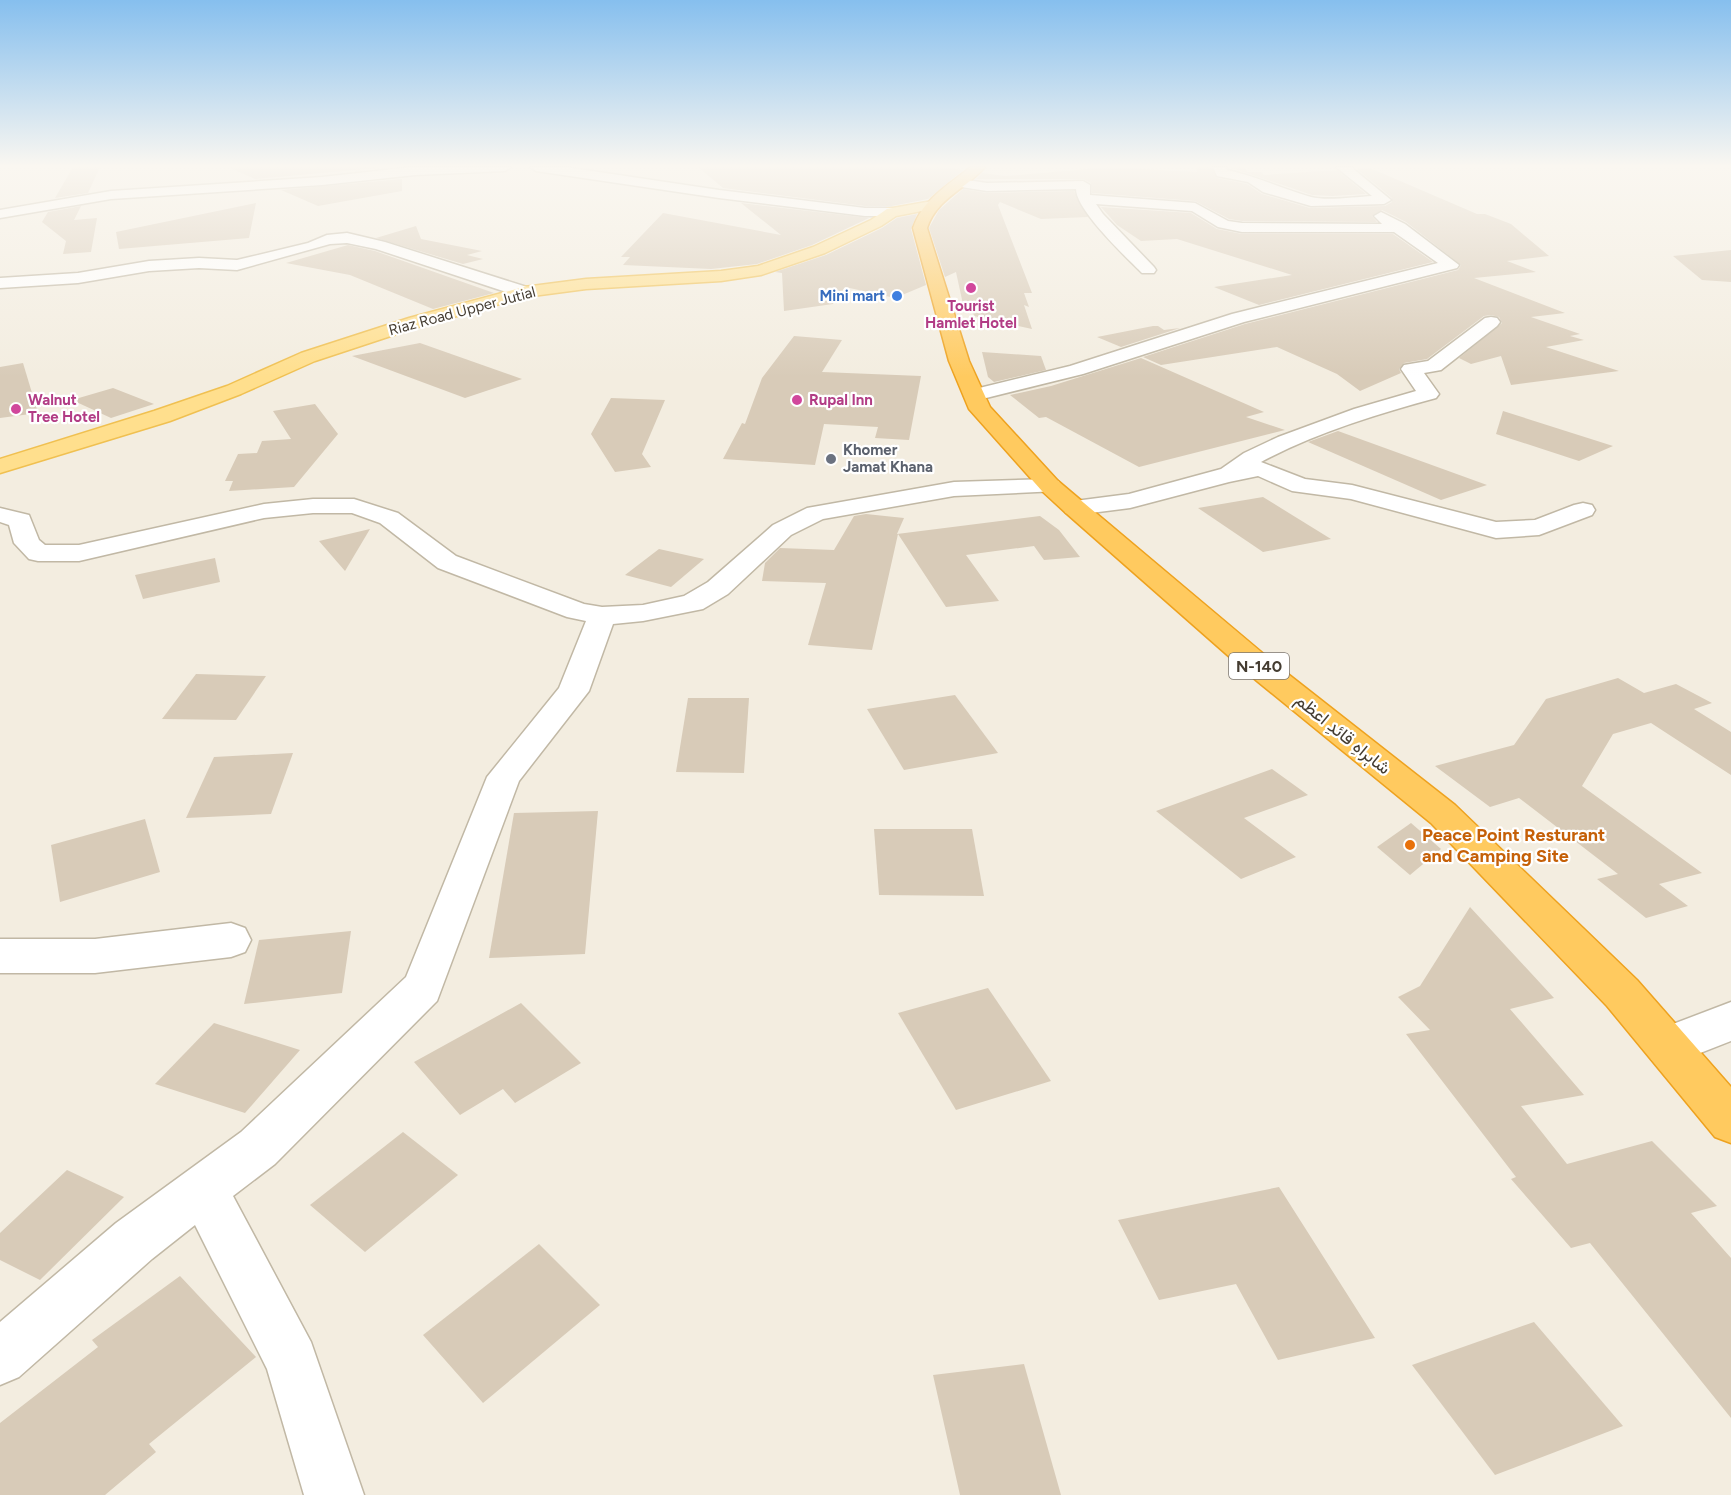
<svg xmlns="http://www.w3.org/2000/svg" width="1731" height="1495" font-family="Figtree,Vazirmatn,sans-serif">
<rect width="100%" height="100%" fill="#f3ede0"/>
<g fill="#d8cbb8">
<polygon points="73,167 100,167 88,193 55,198"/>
<polygon points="228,167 388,167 255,179"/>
<polygon points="698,167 942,167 963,170 928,199 892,206 865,206 723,188"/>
<polygon points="1109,167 1197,172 1196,167 1211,167 1217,178 1247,184 1262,194 1310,208 1385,206 1392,202 1392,198 1357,169 1370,168 1477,214 1485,214 1511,224 1549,256 1507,261 1536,272 1474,278 1565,313 1531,317 1580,334 1570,336 1584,340 1546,347 1619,371 1511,385 1501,356 1471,364 1459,358 1502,323 1499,317 1491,315 1484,316 1427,359 1404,363 1399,369 1401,373 1360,391 1337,374 1277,347 1161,365 1143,357 1245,324 1458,270 1461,265 1406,222 1382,210 1372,216 1377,222 1242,221 1229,219 1195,201 1092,193 1091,183 1083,179 976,179 982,173 1006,176"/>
<polygon points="1229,167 1244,167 1247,172 1261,172 1264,175 1337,170 1366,194 1332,196 1312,195"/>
<polygon points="402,179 402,191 318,206 281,190"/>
<polygon points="963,189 987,193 1074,191 1088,217 1041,219 1000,202 998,205 1032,293 1024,293 1029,307 1024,305 1032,329 974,316 972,309 964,309 956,272 945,277 929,228 939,210"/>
<polygon points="256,203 249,238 119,249 116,232"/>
<polygon points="741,203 869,218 812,245 757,264 711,269 623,265 630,257 621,257 663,213 781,235"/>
<polygon points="81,206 74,220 97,218 91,252 63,254 66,241 42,222 48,212"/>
<polygon points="1101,207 1191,213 1217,229 1242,234 1393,234 1433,262 1259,305 1214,287 1292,275 1177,239 1141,241 1117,225"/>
<polygon points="917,214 911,229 926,285 895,298 845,287 833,304 784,311 782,273 775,272 826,255 882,228 897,218"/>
<polygon points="416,226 421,239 482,251 467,255 483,259 463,264 376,238"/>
<polygon points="348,245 375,251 494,293 433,309 350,275 286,263"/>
<polygon points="1731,250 1731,282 1702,280 1673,256"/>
<polygon points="1153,326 1158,326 1164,330 1180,328 1121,347 1097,337"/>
<polygon points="794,336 842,340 822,372 921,376 909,440 875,438 878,427 824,424 815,465 723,459 742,423 745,424 762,378"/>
<polygon points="420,343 522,379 465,398 352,356"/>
<polygon points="982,352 1041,356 1046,370 994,382 988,377"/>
<polygon points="1141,358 1264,412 1246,417 1285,430 1139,467 1046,417 1039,418 1010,395 1051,386"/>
<polygon points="23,363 38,413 0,418 0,367"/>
<polygon points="113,388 154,404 111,418 72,400"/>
<polygon points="611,398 665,400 642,454 651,467 615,472 591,434"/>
<polygon points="315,404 338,434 294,487 229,491 233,481 225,481 238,454 257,453 262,441 291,439 273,411"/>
<polygon points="1503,411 1613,446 1579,461 1496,434"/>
<polygon points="1338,431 1487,485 1441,500 1308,442"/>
<polygon points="1263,497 1331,539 1263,552 1198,508"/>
<polygon points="866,514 904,518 897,534 1040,516 1059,530 1080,557 1044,560 1034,546 966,555 999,601 946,607 898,534 872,650 808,645 826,583 762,581 765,563 780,548 834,550 854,516"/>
<polygon points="370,529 345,571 319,541"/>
<polygon points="659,549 704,559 671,587 625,575"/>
<polygon points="215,558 220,582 143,599 135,575"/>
<polygon points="196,674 266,676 236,720 162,719"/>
<polygon points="1618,678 1644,693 1676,684 1712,703 1694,709 1731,732 1731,775 1651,723 1613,734 1582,786 1702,873 1659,884 1688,906 1646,918 1597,879 1618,874 1519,798 1490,807 1435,766 1514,745 1546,699"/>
<polygon points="955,695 998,753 904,770 867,709"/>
<polygon points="688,698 749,698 744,773 676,772"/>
<polygon points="293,753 271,814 186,818 214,757"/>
<polygon points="1272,769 1308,795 1244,818 1296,857 1241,879 1156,811"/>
<polygon points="598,811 585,954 489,958 514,813"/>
<polygon points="145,819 160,872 60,902 51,845"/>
<polygon points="1411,823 1441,849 1410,875 1377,847"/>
<polygon points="874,829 972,829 984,896 879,895"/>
<polygon points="1470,907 1554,998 1510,1009 1584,1095 1521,1106 1567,1164 1652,1141 1717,1206 1691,1213 1731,1258 1731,1418 1590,1243 1571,1248 1511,1179 1516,1177 1406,1034 1430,1030 1398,997 1420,986"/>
<polygon points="351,931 342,993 244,1004 259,940"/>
<polygon points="988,988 1051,1081 956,1110 898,1013"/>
<polygon points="521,1003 581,1063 515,1103 503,1089 460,1115 414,1062"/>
<polygon points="214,1023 300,1050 245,1113 155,1084"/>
<polygon points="403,1132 458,1175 365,1252 310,1205"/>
<polygon points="67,1170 124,1197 40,1280 0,1260 0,1233"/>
<polygon points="1279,1187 1375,1338 1278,1360 1236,1284 1159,1300 1118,1220"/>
<polygon points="539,1244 600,1305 483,1403 423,1335"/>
<polygon points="180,1276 256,1357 149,1444 156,1452 105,1495 0,1495 0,1423 98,1347 92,1340"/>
<polygon points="1534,1322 1623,1426 1495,1475 1412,1365"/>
<polygon points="1024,1364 1061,1495 960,1495 933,1375"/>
</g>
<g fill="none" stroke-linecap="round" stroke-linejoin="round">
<defs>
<g id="minor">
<polygon points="412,167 511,167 505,171 415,175 322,185 111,199 0,218 0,210 111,191 322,177"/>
<polygon points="530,167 565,167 719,190 865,208 892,208 899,212 892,216 865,216 719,198 536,171"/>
<path d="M 1213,167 L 1226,167 L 1227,170 C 1256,176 1282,189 1311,197 C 1326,201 1355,197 1372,196 L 1336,167 L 1351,167 L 1391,200 L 1384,204 L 1311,206 L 1263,192 L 1248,182 L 1217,176 Z"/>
<path d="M 960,179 L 987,183 L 1083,181 L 1090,185 L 1090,195 L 1195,203 L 1228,221 L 1242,223 L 1382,224 L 1374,216 L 1381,212 L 1405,224 L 1459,265 L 1457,268 L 1244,322 L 1083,374 L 974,401 L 967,399 L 964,395 L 967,391 L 1070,366 L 1232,314 L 1438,263 L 1394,232 L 1242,232 L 1218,227 L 1192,211 L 1096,204 L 1103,214 L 1154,267 L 1156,270 L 1154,273 L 1142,273 C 1126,257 1076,210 1076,189 L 987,191 L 955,186 L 953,183 L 955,180 Z"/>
<polygon points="347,233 385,242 530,288 533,292 530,296 518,296 376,249 347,243 330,244 237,270 199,268 149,271 78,283 0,288 0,278 78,273 149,261 199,258 237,260 308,243 327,235"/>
<path d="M 1491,317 L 1497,318 L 1500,322 L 1497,326 L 1441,370 L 1424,373 L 1439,394 L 1436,398 C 1377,414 1315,433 1261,462 L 1305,479 L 1352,485 L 1496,522 L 1535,520 L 1574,505 L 1583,503 L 1592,505 L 1595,510 L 1592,515 L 1539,535 L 1496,538 L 1351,499 L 1292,491 L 1258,476 L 1229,482 L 1130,508 L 1075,515 L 1066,513 L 1063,508 L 1066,503 L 1075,501 L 1129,494 L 1221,469 L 1244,453 L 1278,437 L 1354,409 L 1416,391 L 1401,369 L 1404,365 L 1428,361 L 1485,318 Z"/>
<polygon points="1050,479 1058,481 1062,486 1058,491 954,496 823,519 791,535 728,594 703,609 643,621 613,624 589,691 519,781 437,1001 275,1164 233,1196 311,1342 364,1495 304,1495 267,1369 195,1225 152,1259 19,1377 0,1385 0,1322 116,1223 241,1132 406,977 487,777 559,688 586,621 567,617 438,568 380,523 352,513 313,513 264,518 79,561 38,561 29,559 14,543 9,525 0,522 0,508 29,515 39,540 45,545 79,545 264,504 313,499 354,499 398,513 456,556 584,604 602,607 643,605 684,596 708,582 773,525 807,508 954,482"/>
<polygon points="231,923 245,928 251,940 245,952 231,957 95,973 0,973 0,939 95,939"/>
<polygon points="1731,1002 1731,1041 1667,1066 1652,1060 1645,1046 1652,1032"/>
</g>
<polygon id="major" points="932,201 939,205 937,208 896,216 881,226 825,253 761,275 721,281 586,289 525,297 421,326 315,361 241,394 170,421 0,473 0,459 154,411 227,386 301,353 409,318 524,287 586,279 721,271 758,266 813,247 871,220 887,209"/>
<path id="highway" d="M 971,167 L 985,167 C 966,189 937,198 927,228 L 969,361 L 990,407 L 1058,481 L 1084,503 L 1279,667 L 1455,805 L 1637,980 L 1731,1087 L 1731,1143 L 1715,1137 L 1607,1006 L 1431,823 L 1257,681 L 1066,513 L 1042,491 L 969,409 L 949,361 L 913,228 C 923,199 948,185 971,167 Z"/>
</defs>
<use href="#minor" stroke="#c1b8a5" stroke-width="3"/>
<use href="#major" stroke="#f0c051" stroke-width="3"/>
<use href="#highway" stroke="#eea21f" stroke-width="3"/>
<use href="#minor" fill="#fff" fill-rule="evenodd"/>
<use href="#major" fill="#ffdf8d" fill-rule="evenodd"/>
<use href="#highway" fill="#ffca5f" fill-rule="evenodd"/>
</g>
<linearGradient id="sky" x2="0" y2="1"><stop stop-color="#86bfee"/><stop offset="0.44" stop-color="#faf7f1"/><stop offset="1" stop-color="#faf7f1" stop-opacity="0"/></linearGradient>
<rect width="1731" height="377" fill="url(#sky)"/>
<g fill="#d1479c" stroke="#fff" stroke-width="2">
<circle cx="971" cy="288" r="6"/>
<circle cx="797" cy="400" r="6"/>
<circle cx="16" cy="409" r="6"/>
</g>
<circle fill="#3f7fe0" stroke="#fff" stroke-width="2" cx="897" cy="296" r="6"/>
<circle fill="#6b7280" stroke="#fff" stroke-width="2" cx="831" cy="459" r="6"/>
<circle fill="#e8710a" stroke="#fff" stroke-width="2" cx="1410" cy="845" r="6"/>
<g text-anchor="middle" stroke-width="4.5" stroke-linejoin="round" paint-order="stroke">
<g font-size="15" font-weight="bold" fill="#366cbe" stroke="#fff" text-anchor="end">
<text x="885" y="301">Mini mart</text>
</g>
<g font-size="15" font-weight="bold" fill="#b23c85" stroke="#fff" text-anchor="start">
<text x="971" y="311" text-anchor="middle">Tourist<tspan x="971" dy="17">Hamlet Hotel</tspan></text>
<text x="28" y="405">Walnut<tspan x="28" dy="17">Tree Hotel</tspan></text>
<text x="809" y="405">Rupal Inn</text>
</g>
<g font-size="15" fill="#443c31" stroke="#fff">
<text transform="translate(462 311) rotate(-15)" y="5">Riaz Road Upper Jutial</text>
</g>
<g font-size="15" font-weight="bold" fill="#5b616d" stroke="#fff" text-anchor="start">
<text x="843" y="455">Khomer<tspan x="843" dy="17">Jamat Khana</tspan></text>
</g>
<rect fill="#fff" stroke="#7c766f" stroke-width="1.5" x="1229" y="653" width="60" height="26" rx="4.5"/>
<g font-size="16" font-weight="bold" fill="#443c31">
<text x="1259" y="672">N-140</text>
</g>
<g font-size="18" fill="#443c31" stroke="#fff">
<text transform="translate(1343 734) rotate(39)" y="6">شاہراہِ قائدِ اعظم</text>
</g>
<g font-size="18" font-weight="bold" fill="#c56008" stroke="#fff" text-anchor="start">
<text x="1422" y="841">Peace Point Resturant<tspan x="1422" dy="21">and Camping Site</tspan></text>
</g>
</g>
</svg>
